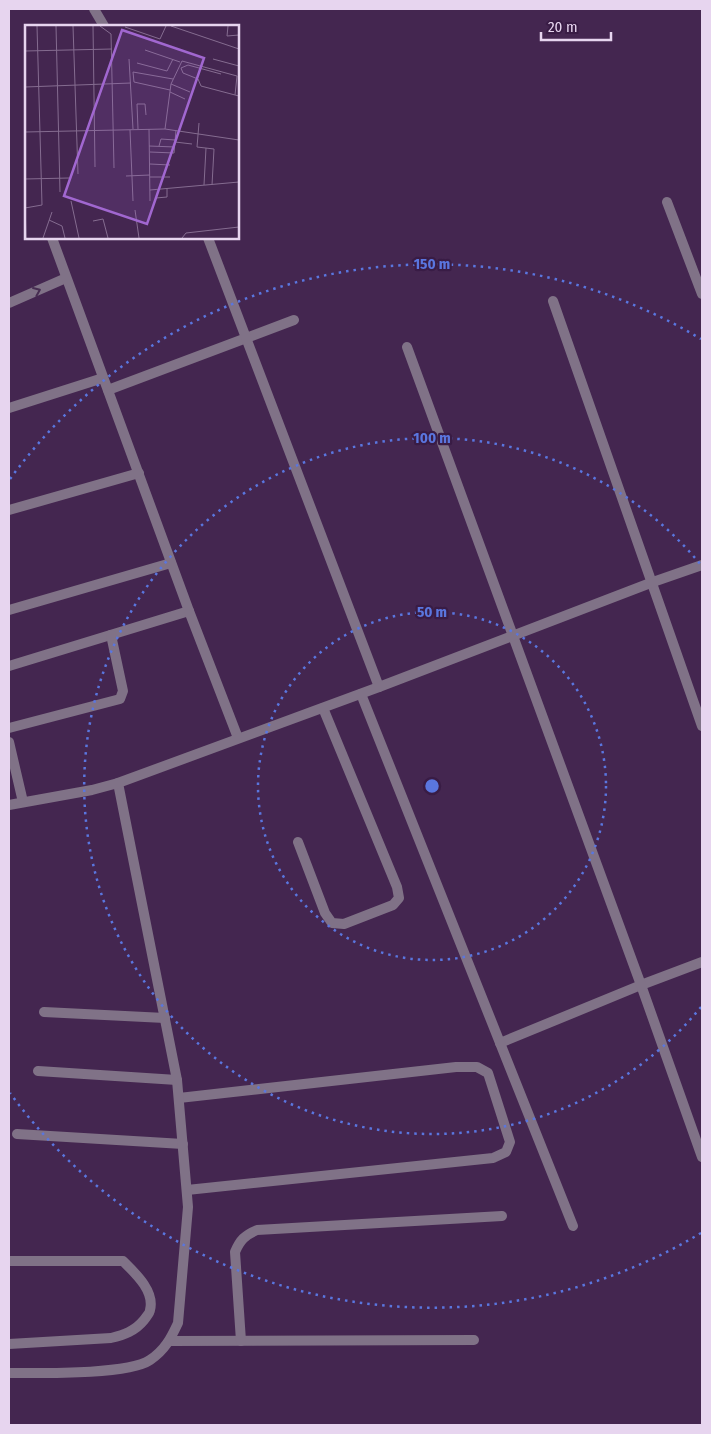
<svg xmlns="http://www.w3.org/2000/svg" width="711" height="1434" font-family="'Fira Sans Condensed',sans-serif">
<rect width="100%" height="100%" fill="#442650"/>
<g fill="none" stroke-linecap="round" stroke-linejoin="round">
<g stroke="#807287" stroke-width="10">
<polyline points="9,303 66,278"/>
<polyline points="108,390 294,320"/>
<polyline points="9,408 103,378"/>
<polyline points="9,510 139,473"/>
<polyline points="9,610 171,563"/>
<polyline points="9,666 189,611"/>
<polyline points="9,728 120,699 123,691 111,635"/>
<polyline points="9,742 23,802"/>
<polyline points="298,842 325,913 332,923 344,924 393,905 399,898 397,887 323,708"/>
<polyline points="44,1012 165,1018"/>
<polyline points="500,1043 641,985 702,962"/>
<polyline points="38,1071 177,1080"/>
<polyline points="179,1098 456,1067 477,1067 488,1073 510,1142 506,1152 493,1158 187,1190"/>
<polyline points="17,1134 183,1144"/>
<path d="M 9,1261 L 123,1261 C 135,1273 155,1291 150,1310 C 150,1313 146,1317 144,1320 C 135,1331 124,1335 111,1338 L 9,1344"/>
<polyline points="170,1341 474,1340"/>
<path d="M 241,1341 L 235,1252 C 240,1240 245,1235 257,1230 L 502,1216"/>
<path d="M 9,1373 C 39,1373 128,1375 150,1360 C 165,1350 171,1338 178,1323 L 188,1207 L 177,1080 L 118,783"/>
</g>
<g stroke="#807287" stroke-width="10">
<polyline points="94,9 104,26"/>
<polyline points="667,202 702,294"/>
<polyline points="52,238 189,611 238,738"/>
<polyline points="208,238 379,687"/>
<polyline points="553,301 702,726"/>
<polyline points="407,347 641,985 702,1157"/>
<polyline points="361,694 573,1226"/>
<polyline points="9,805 92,790 118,783 379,687 653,582 702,565"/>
</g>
</g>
<defs><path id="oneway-chevron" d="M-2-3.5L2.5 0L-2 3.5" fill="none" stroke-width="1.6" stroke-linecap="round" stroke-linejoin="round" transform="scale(1.25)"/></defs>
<use stroke="#472d52" href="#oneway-chevron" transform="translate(37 291) rotate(-23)"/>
<g fill="none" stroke="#5a76df" stroke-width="2.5" stroke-dasharray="2.5 5">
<circle cx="432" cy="786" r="174"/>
<path d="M701 1007A348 348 0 1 1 701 565"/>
<path d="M701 1233A522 522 0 0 1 10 1093M10 479A522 522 0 0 1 701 339"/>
</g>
<g transform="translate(25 25)">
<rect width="214" height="214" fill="#442650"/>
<path fill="none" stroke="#856c90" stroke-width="1" d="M 31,1 L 35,167M 48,1 L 53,149M 68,1 L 70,142M 75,1 L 86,9 L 89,143M 146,1 L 214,24M 203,1 L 202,11 L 214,10M 100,2 L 135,14 L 141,1M 120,25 L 155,37M 0,26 L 87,24M 104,34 L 108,104M 188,34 L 214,41M 112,38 L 142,46 L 148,34M 196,49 L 163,40 L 156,43 L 158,48 L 173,54 L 176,61 L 210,70M 146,59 L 165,67M 0,62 L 106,58M 145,65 L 109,57 L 108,47 L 148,54M 145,67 L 160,74M 174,98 L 172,122 L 189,124 L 187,160M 113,104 L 112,79 L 120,79 L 121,90M 124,104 L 125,176M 140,104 L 146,59 L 157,36 L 212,51 L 210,70 L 214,71M 105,105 L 108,176M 0,107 L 140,104 L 214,115M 150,117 L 167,119M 124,121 L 150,122M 134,121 L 136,114 L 150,115M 125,127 L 149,128 L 151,105M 125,139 L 145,140M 101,151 L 125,150M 125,152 L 145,152M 0,154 L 44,153M 179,160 L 181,123M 125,165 L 214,157M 131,173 L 142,172 L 142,163M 0,176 L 1,213M 46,176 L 54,213M 0,183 L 17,180 L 12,1M 110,185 L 114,213M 24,195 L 37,201 L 40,213M 68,196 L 78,194 L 83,213M 18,213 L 27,187M 157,213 L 161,208 L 214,202"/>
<path fill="#a167d0" fill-opacity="0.15" stroke="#a167d0" stroke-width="2.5" d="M 97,5 L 179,33 L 122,199 L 39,171 Z"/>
<rect width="214" height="214" fill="none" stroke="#e7d5ef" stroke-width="2.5"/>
</g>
<circle cx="432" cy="786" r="8" fill="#5a76df" stroke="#391c45" stroke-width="2.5"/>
<g font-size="15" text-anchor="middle" font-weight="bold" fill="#5a76df" stroke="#391c45" stroke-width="4.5" stroke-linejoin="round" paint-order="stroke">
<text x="432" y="269">150 m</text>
<text x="432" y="443">100 m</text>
<text x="432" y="617">50 m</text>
</g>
<rect width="711" height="1434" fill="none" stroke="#e7d5ef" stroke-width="20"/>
<path d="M541 32v8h70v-8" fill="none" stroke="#e7d5ef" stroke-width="2.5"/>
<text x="548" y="32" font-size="15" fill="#e7d5ef" stroke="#391c45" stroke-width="4" paint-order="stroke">20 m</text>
</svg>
